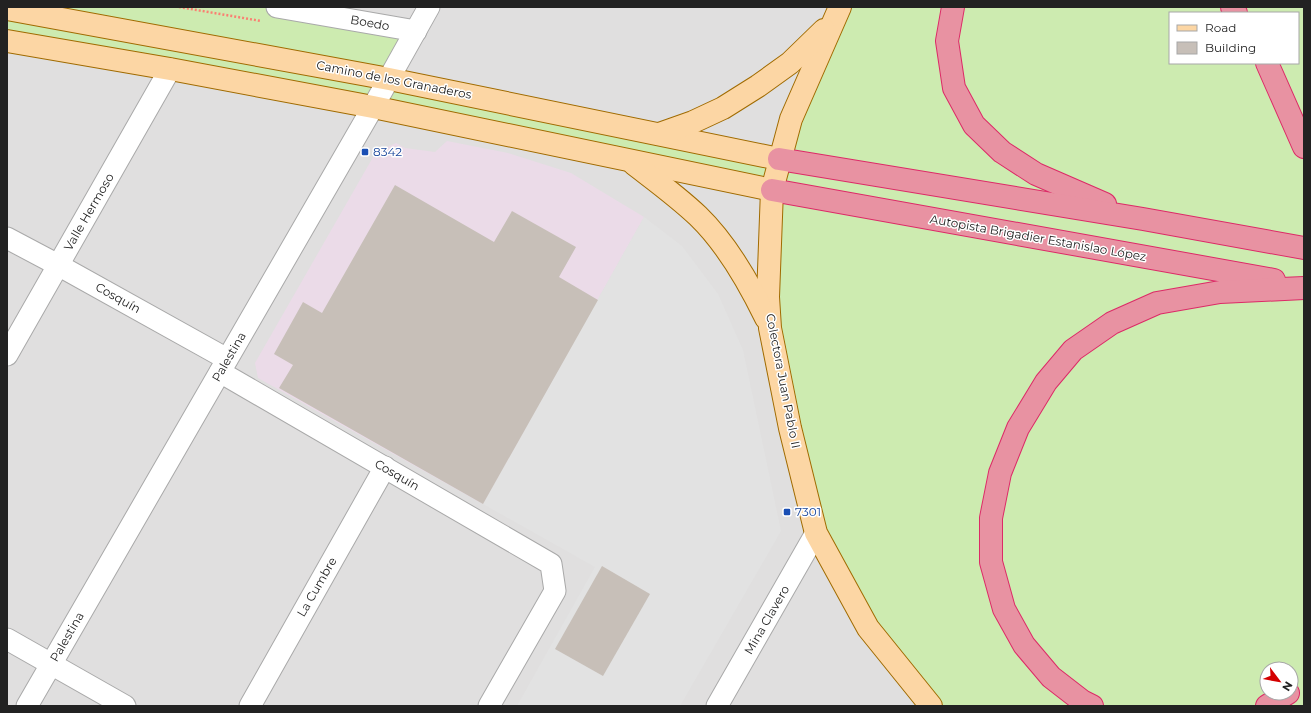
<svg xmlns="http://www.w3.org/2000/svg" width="1311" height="713" font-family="Montserrat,sans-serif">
<rect width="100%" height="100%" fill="#f2efe9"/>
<path fill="#e0dfdf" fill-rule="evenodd" d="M 7,7 L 1304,7 L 1304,706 L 7,706 ZM 1170,13 L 1298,13 L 1298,63 L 1170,63 ZM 1267,669 L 1291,669 L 1291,693 L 1267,693 Z"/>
<polygon fill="#ebdbe8" points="447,141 508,153 571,173 644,217 483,504 258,378 255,363 376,152 396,143 405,148 435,152"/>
<path fill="#cdebb0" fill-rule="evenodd" d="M 7,7 L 277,7 L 416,31 L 389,78 L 779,159 L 840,7 L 1304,7 L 1304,706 L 931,706 L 816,533 L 770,328 L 771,190 L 7,41 ZM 1170,13 L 1298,13 L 1298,63 L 1170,63 ZM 1267,669 L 1291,669 L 1291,693 L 1267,693 Z"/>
<polygon fill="#e2e2e2" points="644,217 682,246 718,294 743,350 781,531 680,706 517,706 595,567 483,504"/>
<g fill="#c7bfb8">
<polygon points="395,185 494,242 512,211 576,247 559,277 598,300 483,504 279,388 293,365 274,354 303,302 322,313"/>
<polygon points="602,566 650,594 603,676 555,649"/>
</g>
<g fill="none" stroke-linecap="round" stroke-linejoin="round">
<defs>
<g id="minor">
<polyline points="277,7 416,31"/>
<polyline points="7,238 58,265 227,359"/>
<polyline points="7,355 170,69"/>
<polyline points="220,372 551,564 555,591 489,706"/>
<polyline points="7,639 125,706"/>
<polyline points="27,706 373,107 429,7"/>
<polyline points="250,706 385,467"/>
<polyline points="717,706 816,533"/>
</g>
<g id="major">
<polyline points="840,7 791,119 772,190 768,297 770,328 790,428 816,533 868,628 931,706"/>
<polyline points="7,9 389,79 779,159"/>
<polyline points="7,41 170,69 373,107 772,190"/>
<polyline points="659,134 693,122 723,108 758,86 790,63 824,30"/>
<path d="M 634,164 C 656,181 678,197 698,216 C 727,244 749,283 766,318"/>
</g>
<g id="highway">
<polyline points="953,7 947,41 954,88 974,125 1002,152 1036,174 1105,204"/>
<polyline points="1232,7 1236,13"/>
<polyline points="1267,63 1304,147"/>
<polyline points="779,159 1143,219 1304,248"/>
<polyline points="772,190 1274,280"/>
<polyline points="1092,706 1082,701 1051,677 1024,645 1004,609 991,562 991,518 1000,473 1018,428 1046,382 1073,350 1112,323 1157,303 1220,292 1304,288"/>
<polyline points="1267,706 1288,693"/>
</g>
</defs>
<use href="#minor" stroke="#a9a9a9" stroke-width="23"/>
<use href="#major" stroke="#a06b00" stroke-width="24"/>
<use href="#highway" stroke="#dc2a67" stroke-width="24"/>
<polyline stroke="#fa8072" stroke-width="2.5" stroke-dasharray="2 2" stroke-linecap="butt" points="179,7 261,21"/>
<use href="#minor" stroke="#fff" stroke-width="21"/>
<use href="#major" stroke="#fcd6a4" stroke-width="22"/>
<use href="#highway" stroke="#e892a2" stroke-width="22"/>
</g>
<g fill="#1a4fb4" stroke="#fff" stroke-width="1.5">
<rect x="361" y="148" width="8" height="8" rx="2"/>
<rect x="783" y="508" width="8" height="8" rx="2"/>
</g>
<g text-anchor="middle" stroke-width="3" stroke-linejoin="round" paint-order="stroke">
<g font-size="12" fill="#222" stroke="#fff">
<text transform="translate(370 23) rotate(10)" y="4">Boedo</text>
<text transform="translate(394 80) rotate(11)" y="4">Camino de los Granaderos</text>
<text transform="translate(89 212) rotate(-60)" y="4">Valle Hermoso</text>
<text transform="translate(1038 238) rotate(10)" y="4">Autopista Brigadier Estanislao López</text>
<text transform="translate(118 298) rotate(29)" y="4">Cosquín</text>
<text transform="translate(229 357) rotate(-60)" y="4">Palestina</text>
<text transform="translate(783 381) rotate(79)" y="4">Colectora Juan Pablo II</text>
<text transform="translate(397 475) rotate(30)" y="4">Cosquín</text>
<text transform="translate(317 587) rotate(-60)" y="4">La Cumbre</text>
<text transform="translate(767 620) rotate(-60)" y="4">Mina Clavero</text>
<text transform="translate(67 637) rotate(-60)" y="4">Palestina</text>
</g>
<g font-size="12" fill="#164399" stroke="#fff" text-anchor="start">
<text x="373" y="156">8342</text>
<text x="795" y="516">7301</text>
</g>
</g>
<rect width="1311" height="713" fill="none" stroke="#222222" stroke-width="16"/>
<rect x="1169" y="12" width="130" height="52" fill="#ffffff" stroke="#a7a7a7"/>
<rect x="1177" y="25" width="20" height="6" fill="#fcd6a4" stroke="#a7a7a7"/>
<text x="1205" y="32" font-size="12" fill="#222222">Road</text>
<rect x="1177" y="42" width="20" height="12" fill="#c7bfb8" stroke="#a7a7a7"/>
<text x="1205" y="52" font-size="12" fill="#222222">Building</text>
<g transform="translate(1279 681) rotate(122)"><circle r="19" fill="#ffffff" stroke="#a7a7a7"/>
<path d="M0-3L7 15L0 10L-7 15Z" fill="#d40000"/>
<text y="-6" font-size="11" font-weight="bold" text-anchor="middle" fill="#222222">N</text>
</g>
</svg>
